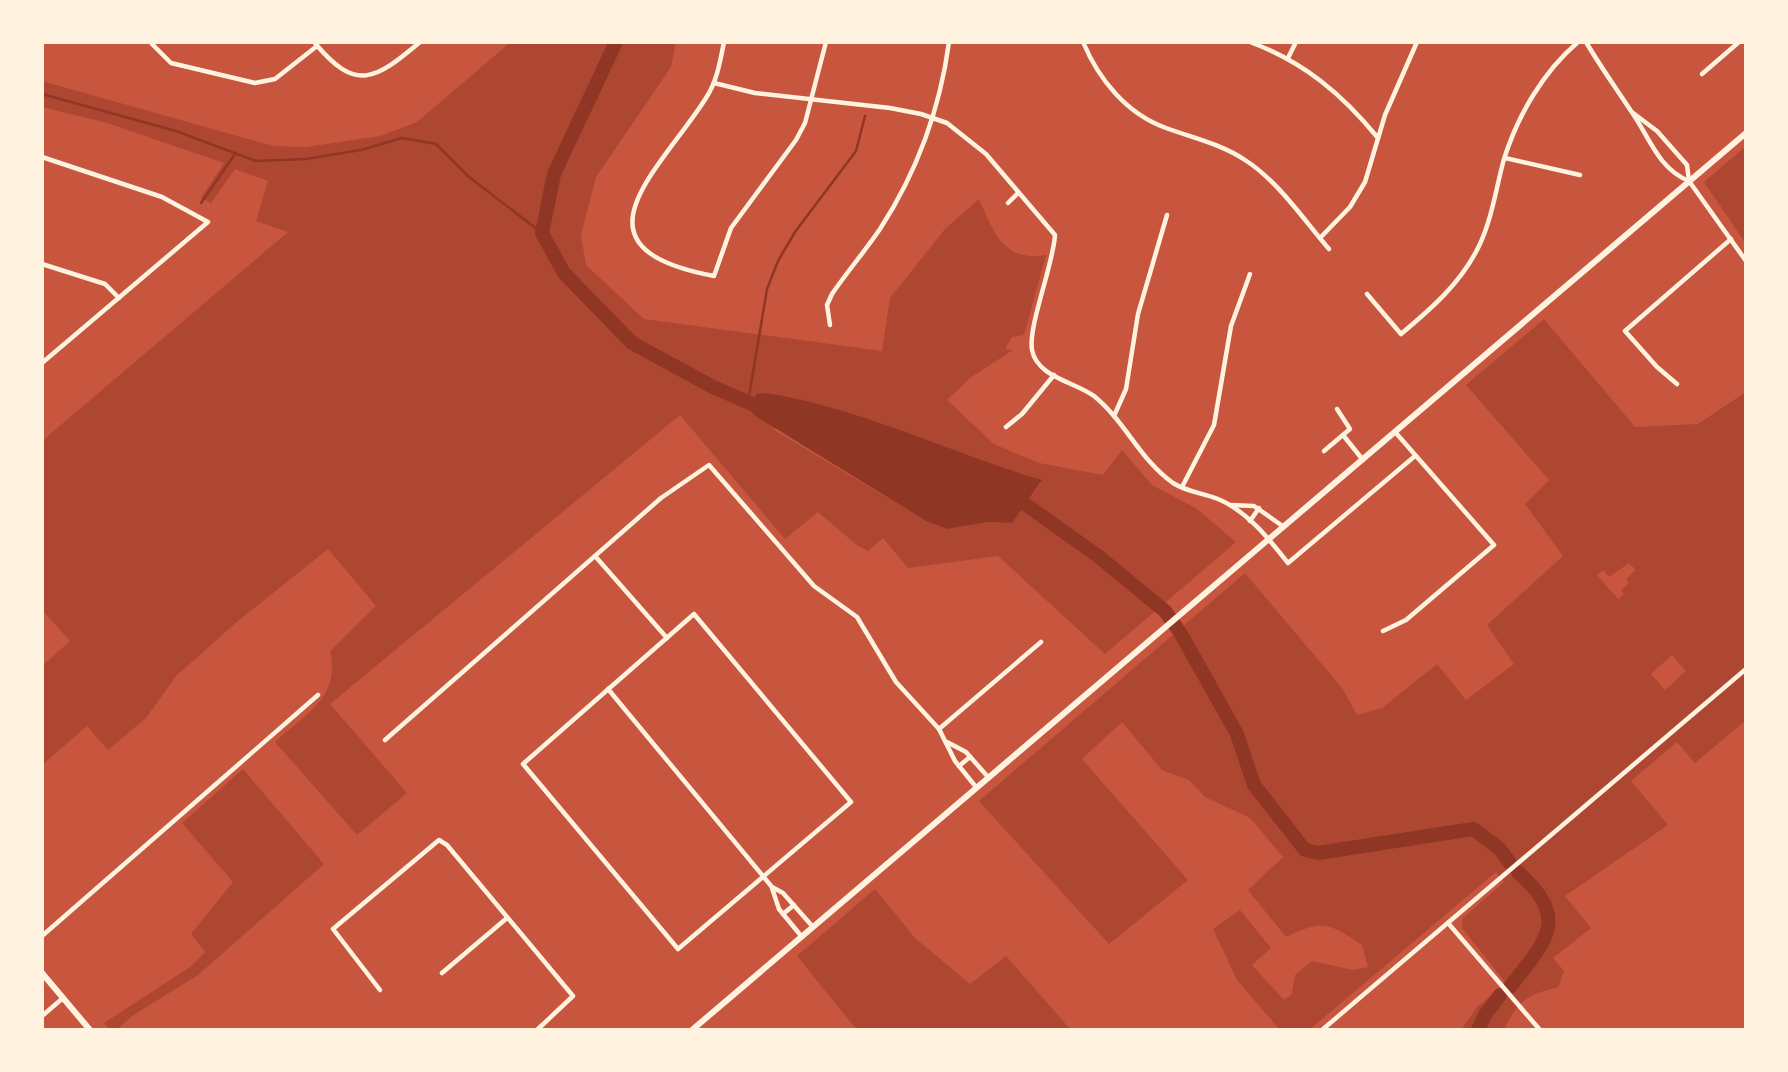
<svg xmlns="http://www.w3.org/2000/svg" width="1788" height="1072" font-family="Poppins,sans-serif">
<rect width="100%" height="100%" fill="#c8553d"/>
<g fill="#ae4732" fill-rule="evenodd">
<path d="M 511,42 L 676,42 L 671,67 L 596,177 L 581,235 L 586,265 L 644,319 L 882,351 L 890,298 L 945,229 L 979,199 C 994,233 1003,262 1046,255 L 1024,335 L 1012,337 L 1005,349 L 1013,350 L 970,378 L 947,400 L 994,444 L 1039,463 L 1103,475 L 1122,450 L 1152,485 L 1197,509 L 1236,542 L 1105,654 L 998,556 L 908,568 L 883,538 L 868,551 L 858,546 L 818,512 L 785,539 L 680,415 L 330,704 L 407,793 L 357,835 L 275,742 C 305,715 341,697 330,651 L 376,606 L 328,549 L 238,621 L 176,676 L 146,718 L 108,750 L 87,726 L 42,765 L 42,666 L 70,641 L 42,610 L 42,441 L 288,232 L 256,221 L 268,181 L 235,169 L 211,203 L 201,198 L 224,163 L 107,123 L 42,107 L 42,81 L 273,146 L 306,147 L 380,136 L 417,122 ZM 771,428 L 988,464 L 1042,481 L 1012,523 L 988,522 L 947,529 L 926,521 Z"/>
<polygon points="1746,146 1746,244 1704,182"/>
<path d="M 1544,319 L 1635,427 L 1698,424 L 1746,392 L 1746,720 L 1695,763 L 1677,742 L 1631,781 L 1668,825 L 1565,896 L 1591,928 L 1553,958 L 1564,971 L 1558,987 C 1527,995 1518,1000 1504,1030 L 1461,1030 L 1477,1007 L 1506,983 L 1462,928 L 1463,918 L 1504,882 L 1496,872 L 1309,1030 L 1280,1030 L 1237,980 L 1213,929 L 1240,910 L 1271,948 L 1252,965 L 1284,1000 L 1292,994 L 1295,975 L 1312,961 L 1353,970 L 1368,967 L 1362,945 C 1330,923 1322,919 1286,937 L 1248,890 L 1283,857 L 1250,818 L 1205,797 L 1189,780 L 1162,770 L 1122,722 L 1082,759 L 1188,880 L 1109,944 L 979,801 L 1245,573 L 1342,688 L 1357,715 L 1382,708 L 1437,664 L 1466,700 L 1514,664 L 1487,625 L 1563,556 L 1525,504 L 1549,480 L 1466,385 ZM 1629,563 L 1636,570 L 1626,579 L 1629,583 L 1621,590 L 1624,594 L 1618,599 L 1597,575 L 1603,570 L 1609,577 ZM 1672,655 L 1686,671 L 1665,690 L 1651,674 Z"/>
<polygon points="243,769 324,864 198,975 132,1016 116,1030 110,1030 104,1023 190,967 205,952 191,934 233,882 182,823"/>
<polygon points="875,889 915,938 970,984 1006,956 1071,1030 857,1030 797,956"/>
</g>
<path fill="#8f3625" d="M 766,393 C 861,408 950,453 1042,480 L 1012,523 L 988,522 L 947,529 L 926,521 L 754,415 L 748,408 L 757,394 Z"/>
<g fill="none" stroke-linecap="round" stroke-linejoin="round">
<g stroke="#8f3625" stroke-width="2.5">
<polyline points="42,94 176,131 256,161 306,159 361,150 402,138 436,144 469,177 542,233"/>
<polyline points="201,203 235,154"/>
<polyline points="748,402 767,289 778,261 795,232 856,151 865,116"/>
</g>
<g stroke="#8f3625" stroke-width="14">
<polyline points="616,42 554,174 542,233 564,273 632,343 713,387 766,410"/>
<polyline points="1009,501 1025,504 1098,556 1165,611 1181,634 1237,734 1254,785 1305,850 1318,853 1473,829 1499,848 1510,863"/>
<path d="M 1510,987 C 1546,940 1571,920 1518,872"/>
<polyline points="1478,1030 1485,1015 1500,995"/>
</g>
<g stroke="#fff3e0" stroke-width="4.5">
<path d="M 314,42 C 356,93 375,80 420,42"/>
<path d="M 724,42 C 720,62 717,81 706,98 C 659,172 563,248 714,276 L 731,228 L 796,140 L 805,123 L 826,42"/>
<path d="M 1083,42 C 1099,80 1127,114 1166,128 C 1193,138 1221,144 1245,160 C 1279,182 1303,219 1329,249"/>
<path d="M 1250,42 C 1304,62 1342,94 1378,138"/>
<path d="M 1586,42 C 1600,66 1616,88 1631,111 C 1649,136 1658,169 1689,181"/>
<polyline points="152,44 171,63 255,83 275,79 317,46"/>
<polyline points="1288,58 1296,42"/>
<polyline points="1702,74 1739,42"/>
<path d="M 714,83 L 755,93 L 890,108 L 921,114 L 947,123 L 986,154 L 1055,235 C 1053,266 1028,326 1032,350 C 1037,377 1075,382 1094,396 C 1125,421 1140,460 1173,483 C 1187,492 1203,493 1218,499 C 1247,511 1269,539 1288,563 L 1415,456"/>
<polyline points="1633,113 1657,131 1687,165 1689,181 1746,261"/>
<polyline points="42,157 162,197 208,222 42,363"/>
<polyline points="1505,158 1580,175"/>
<polyline points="1008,203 1018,193"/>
<polyline points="1320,238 1350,207 1365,182 1385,115 1417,42"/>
<polyline points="42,264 105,284 119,298"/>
<path d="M 1367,294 L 1401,334 C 1432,308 1461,283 1479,246 C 1492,219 1496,188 1504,159 C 1518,115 1543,72 1578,42"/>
<path d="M 830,325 L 827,305 L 832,294 C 847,272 865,251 880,229 C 917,172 940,109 949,42"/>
<polyline points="1677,384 1657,367 1625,331 1731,239"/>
<polyline points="1114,416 1126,389 1138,314 1167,215"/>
<polyline points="1006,427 1022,414 1054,375"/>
<polyline points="1343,435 1363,460"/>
<polyline points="1324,451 1350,429 1337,409"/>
<polyline points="1182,487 1214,425 1231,326 1250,274"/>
<polyline points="1231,505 1254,506 1284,527"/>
<polyline points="1250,521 1259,508"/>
<polyline points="595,556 667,638"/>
<polygon points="694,614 851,802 678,949 523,764"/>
<polyline points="1383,631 1406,620 1494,545 1396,433"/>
<polyline points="608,689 772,887 783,893 813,927"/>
<polyline points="939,729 1041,642"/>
<polyline points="385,740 661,498 709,465 814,586 857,617 896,682 939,729 955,761 976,787"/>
<polyline points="947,742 966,752 988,777"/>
<polyline points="959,766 970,757"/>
<polyline points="772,888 779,909 802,937"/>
<polyline points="783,914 794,905"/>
<polyline points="1448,923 1540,1030"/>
<polyline points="42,936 318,695"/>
<polyline points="442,973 507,918"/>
<polyline points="380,990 333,929 439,840 447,845 573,996 537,1030"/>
<polyline points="42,1016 63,998"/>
<polyline points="1322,1030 1746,669"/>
</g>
<g stroke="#fff3e0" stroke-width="6">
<polyline points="42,973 90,1030"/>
<polyline points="692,1030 1746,133"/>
</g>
</g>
<rect width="1788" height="1072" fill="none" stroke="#fff3e0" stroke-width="88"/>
</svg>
